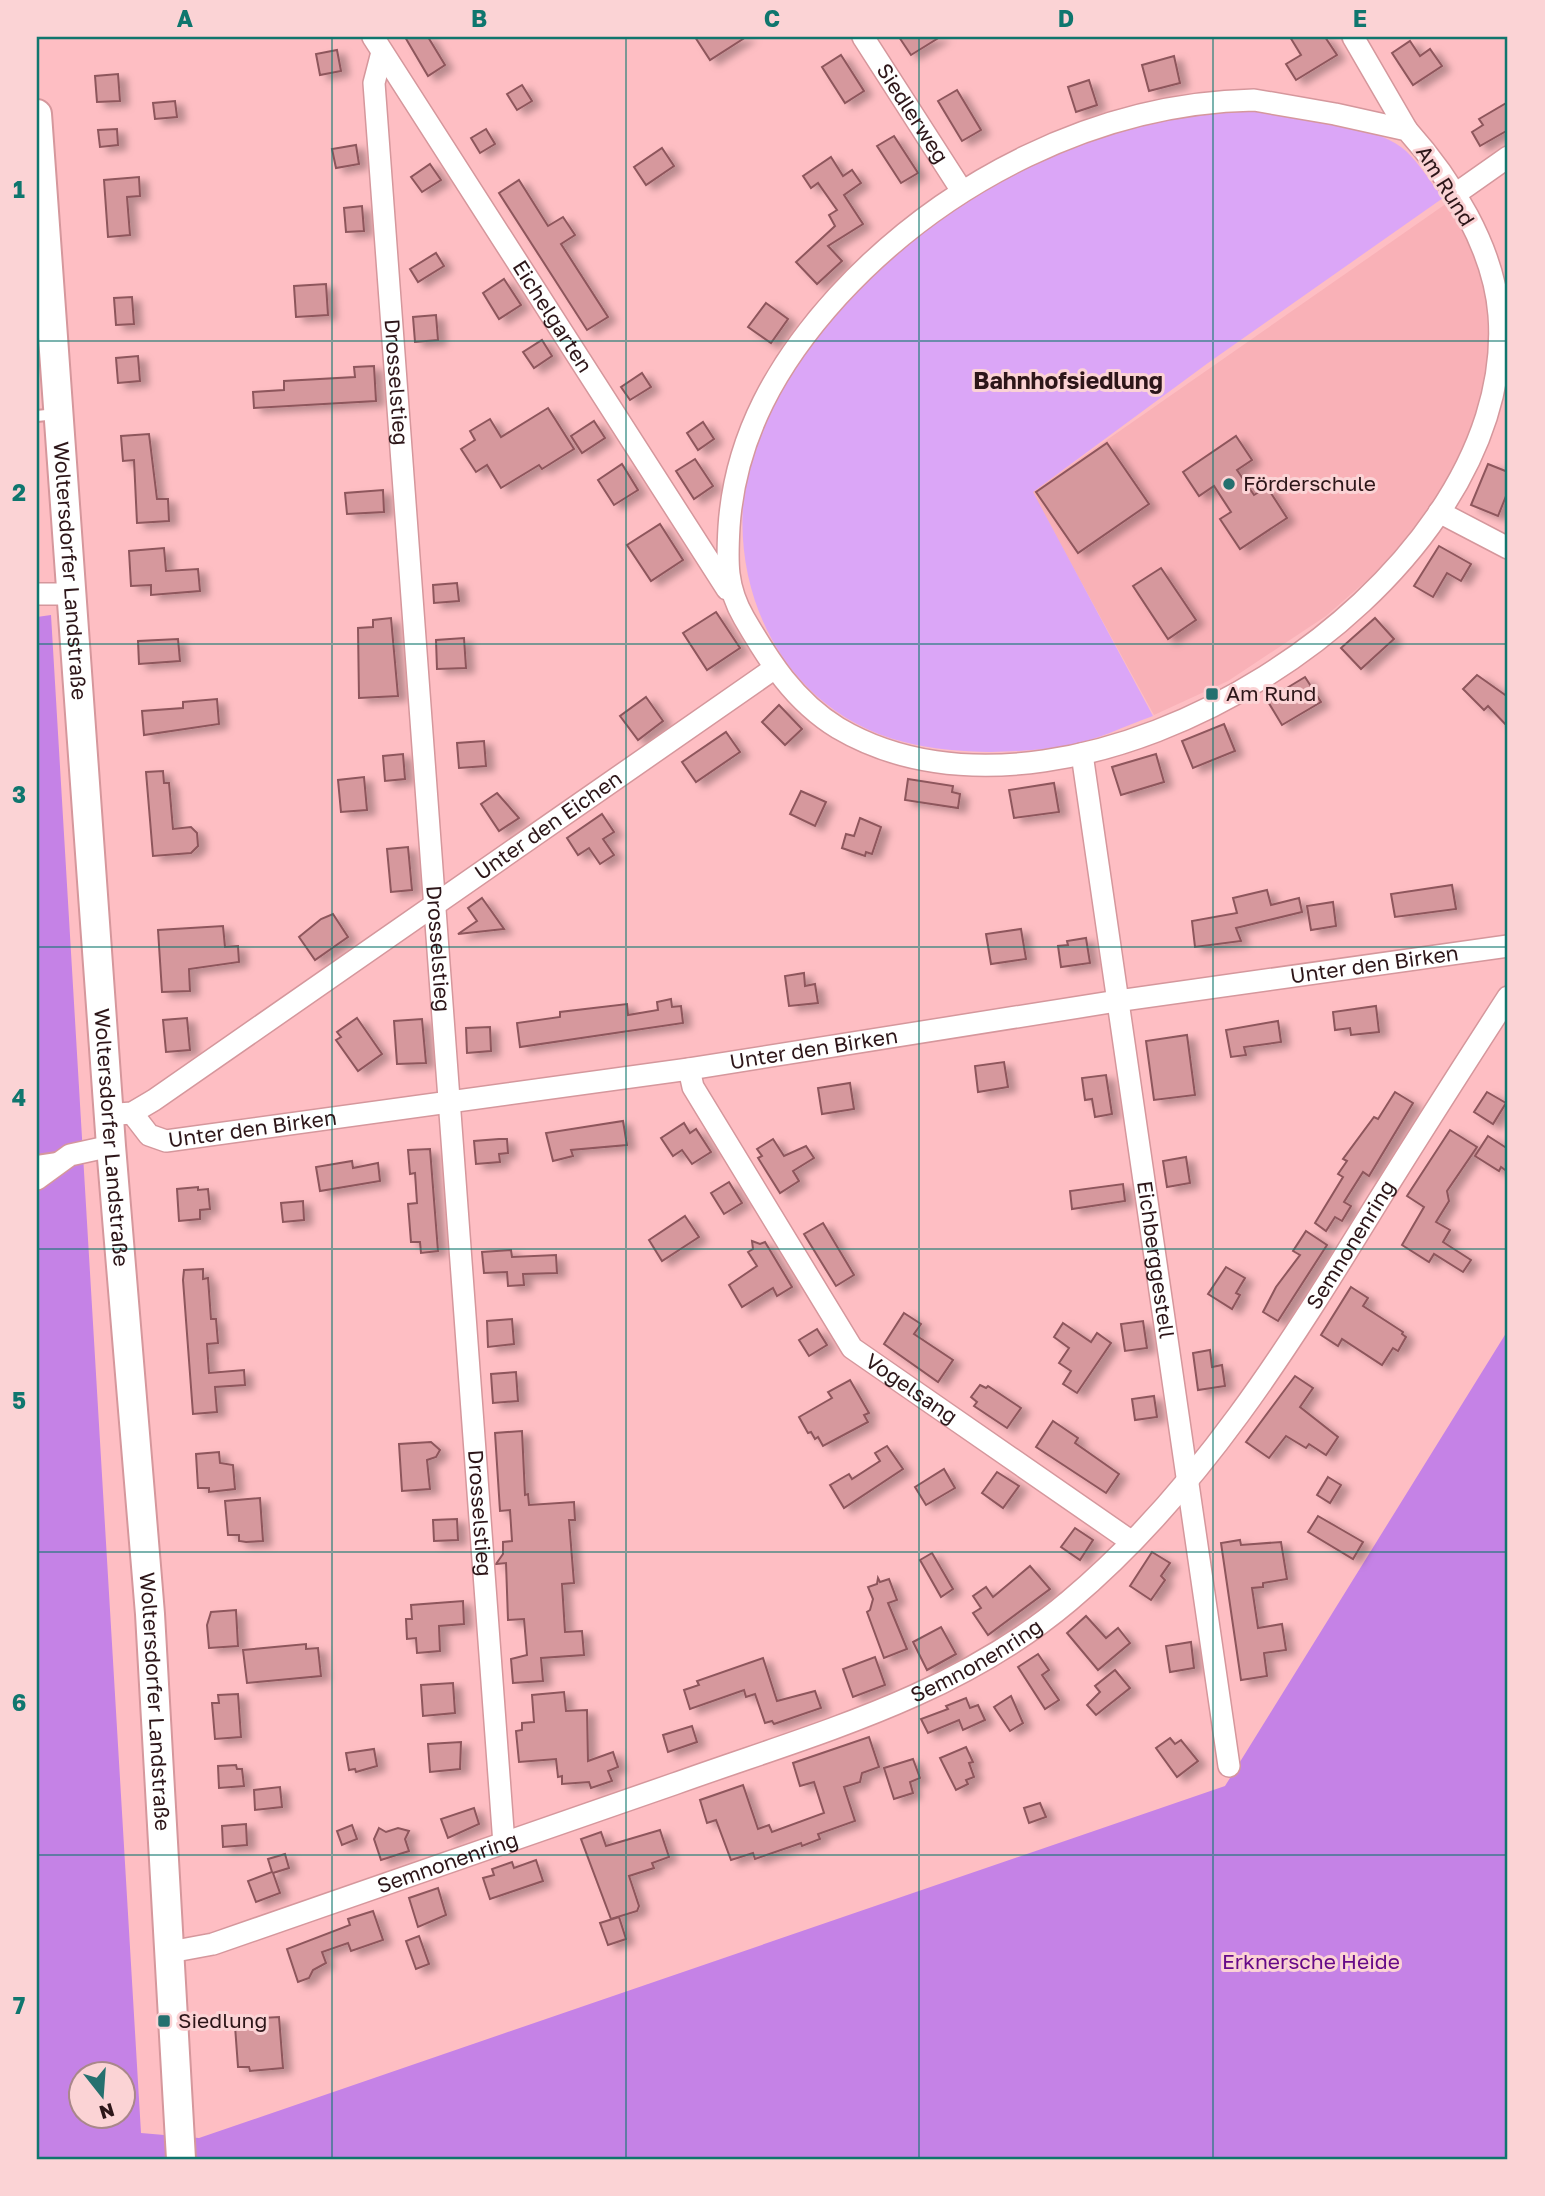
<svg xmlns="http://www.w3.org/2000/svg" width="1545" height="2196" font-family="'Golos Text',sans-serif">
<defs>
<filter id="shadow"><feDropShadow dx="8" dy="4.5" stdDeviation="3.5" flood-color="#0004"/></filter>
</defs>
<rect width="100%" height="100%" fill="#febec3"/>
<polygon fill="#f9b1b7" points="1450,201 1485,281 1489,356 1475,424 1445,486 1389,561 1326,616 1228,681 1154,715 1032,492"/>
<path fill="#dba6f7" d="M 1230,110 C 1272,111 1375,122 1406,151 C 1420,164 1431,183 1443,198 L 1208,363 L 1033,492 L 1153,716 C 1124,726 1096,741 1065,746 C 1014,754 955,755 904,742 C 778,710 719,577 751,457 C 790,309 969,179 1108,133 C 1148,120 1188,116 1230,110 Z"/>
<path fill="#c582e6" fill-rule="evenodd" d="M 51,615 L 141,2133 L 199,2138 L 1225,1786 L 1508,1330 L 1508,2159 L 37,2159 L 37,617 ZM 80,2074 L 122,2074 L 122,2116 L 80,2116 Z"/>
<g fill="#d6989d" stroke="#8e565c" stroke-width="2" filter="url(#shadow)">
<polygon points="405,37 428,37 445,65 428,76"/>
<polygon points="695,37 746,37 710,60"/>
<polygon points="899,37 940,37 911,55"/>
<polygon points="1290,37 1325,37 1337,55 1296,80 1286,64 1301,55"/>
<polygon points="1410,41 1420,56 1430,49 1442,66 1413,85 1392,53"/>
<polygon points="337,50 341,71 320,75 316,54"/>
<polygon points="841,55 864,91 845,103 822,67"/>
<polygon points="1174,56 1180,83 1149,91 1142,65"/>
<polygon points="118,74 120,101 97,102 95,76"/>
<polygon points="1089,80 1097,105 1076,112 1068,87"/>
<polygon points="522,85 532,101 517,110 507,94"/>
<polygon points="957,90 981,130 962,141 938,101"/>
<polygon points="175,101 177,117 155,119 153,103"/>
<polygon points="1508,102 1508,130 1480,146 1472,132 1483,125 1479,119"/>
<polygon points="117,129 118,145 100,147 98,130"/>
<polygon points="486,129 495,144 480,153 471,138"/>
<polygon points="894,136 918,173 901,183 877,146"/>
<polygon points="356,145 359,164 336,168 332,149"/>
<polygon points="662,148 674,166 646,185 634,167"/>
<polygon points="831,157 843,176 852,170 861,183 844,195 863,224 828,246 842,261 817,284 796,262 835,226 829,215 837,210 818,183 811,188 803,176"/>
<polygon points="430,164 441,180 422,192 411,177"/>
<polygon points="139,177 140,196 127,197 130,235 108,237 104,180"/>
<polygon points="519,180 548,226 563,217 575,235 561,244 608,317 587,330 499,193"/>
<polygon points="362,206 364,231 346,232 344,208"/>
<polygon points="436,253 444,266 418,282 410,269"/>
<polygon points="504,279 521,305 499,319 483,293"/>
<polygon points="326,284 328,315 296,317 294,286"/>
<polygon points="132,297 134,324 116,325 114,298"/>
<polygon points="766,303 788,319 771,343 748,327"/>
<polygon points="436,315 438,340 415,342 413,317"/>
<polygon points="542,340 552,356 534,368 523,352"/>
<polygon points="138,356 140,381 118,383 116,358"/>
<polygon points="374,366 376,401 254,408 253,392 284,390 284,381 355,377 354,367"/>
<polygon points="642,373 651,387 630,400 621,387"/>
<polygon points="548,408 574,449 542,469 539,465 501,488 487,465 476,472 461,449 475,440 470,431 490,419 501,437"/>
<polygon points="594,421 605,438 582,453 571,436"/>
<polygon points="703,422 714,439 698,450 687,433"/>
<polygon points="149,434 157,499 168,499 169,521 137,523 134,460 123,461 121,436"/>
<polygon points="1236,436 1252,460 1237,470 1254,495 1267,487 1287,518 1240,549 1220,519 1231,512 1214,486 1199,496 1183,472"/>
<polygon points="1107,443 1149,504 1078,553 1036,492"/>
<polygon points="695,459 713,486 694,499 676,471"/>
<polygon points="622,464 638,490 614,505 598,480"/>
<polygon points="1488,464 1508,472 1508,491 1498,516 1471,505"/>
<polygon points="383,490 384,512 347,514 345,493"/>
<polygon points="660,524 683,560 651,581 627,545"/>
<polygon points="1439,546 1471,564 1461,581 1447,573 1433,597 1414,586"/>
<polygon points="164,548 166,571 198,569 200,591 151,595 151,585 131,586 129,551"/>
<polygon points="1161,568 1196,620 1168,639 1133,586"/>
<polygon points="457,583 459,601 434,603 433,585"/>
<polygon points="716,612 740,648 707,670 683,633"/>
<polygon points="391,618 398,696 359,698 358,628 373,627 373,620"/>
<polygon points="1375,618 1394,639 1361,669 1341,648"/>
<polygon points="464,638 466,668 437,669 436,640"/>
<polygon points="178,639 180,661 139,664 138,641"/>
<polygon points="1477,675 1508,697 1508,727 1488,706 1484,710 1463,689"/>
<polygon points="1305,677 1321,702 1282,725 1267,700"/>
<polygon points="646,697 663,721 638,740 620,716"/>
<polygon points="217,699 219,724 144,735 142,711 183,708 183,702"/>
<polygon points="779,705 802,729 785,745 762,722"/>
<polygon points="1224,724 1235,751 1193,768 1182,741"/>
<polygon points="726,732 740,752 696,782 682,762"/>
<polygon points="484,741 486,766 459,768 457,743"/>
<polygon points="403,754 405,779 385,781 383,756"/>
<polygon points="1156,754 1164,782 1121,795 1112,767"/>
<polygon points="163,771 164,783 169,783 173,829 191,827 197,833 198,846 191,853 153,856 146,772"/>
<polygon points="364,777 367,810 341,812 338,780"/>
<polygon points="908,779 953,786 952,792 960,794 958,808 905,800"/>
<polygon points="1054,783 1059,812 1014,818 1009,790"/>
<polygon points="801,791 826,802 815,826 790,814"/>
<polygon points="497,793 519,818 499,831 481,804"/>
<polygon points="602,814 614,832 603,839 614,855 600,864 589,848 578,855 567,838"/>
<polygon points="860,818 881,827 872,854 866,852 865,856 842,848 846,834 854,836"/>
<polygon points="408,847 412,890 391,892 387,849"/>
<polygon points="1452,885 1456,909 1395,917 1391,894"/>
<polygon points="1267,890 1271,905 1299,898 1302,912 1236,928 1241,941 1195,947 1192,921 1237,913 1233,898"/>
<polygon points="482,898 504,929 458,934 477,921 468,908"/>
<polygon points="1333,902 1336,926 1311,930 1307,906"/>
<polygon points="333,914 348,937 315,960 299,937 321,919"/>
<polygon points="223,926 225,947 238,946 239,962 189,969 190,991 162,992 158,930"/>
<polygon points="1021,929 1026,959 991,964 986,934"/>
<polygon points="1086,938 1090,963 1061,967 1058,946 1068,945 1067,941"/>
<polygon points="804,973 805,986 815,984 818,1003 789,1006 785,976"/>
<polygon points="671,999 672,1007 681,1006 683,1023 520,1047 517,1023 560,1017 560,1012 627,1004 628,1015 658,1010 657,1002"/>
<polygon points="1376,1006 1379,1032 1351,1035 1350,1028 1335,1030 1333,1012"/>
<polygon points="187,1018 190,1050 166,1052 163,1020"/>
<polygon points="357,1018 382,1054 358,1071 336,1040 341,1037 337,1032"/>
<polygon points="422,1019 426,1063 397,1064 394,1021"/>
<polygon points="1278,1021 1281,1042 1244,1047 1246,1055 1231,1057 1226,1030"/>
<polygon points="490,1027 491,1051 467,1053 466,1028"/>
<polygon points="1187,1035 1195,1095 1154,1100 1146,1041"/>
<polygon points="1004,1062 1008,1087 978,1092 975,1066"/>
<polygon points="1106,1075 1112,1114 1095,1117 1092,1099 1085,1100 1082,1078"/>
<polygon points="850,1083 854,1109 822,1114 818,1088"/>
<polygon points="1395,1092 1413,1103 1369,1176 1363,1172 1344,1202 1351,1206 1342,1221 1335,1217 1326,1231 1315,1223 1343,1177 1338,1174 1347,1161 1343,1159 1374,1117 1378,1119"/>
<polygon points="1487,1092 1506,1103 1493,1124 1474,1112"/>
<polygon points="623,1121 627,1145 571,1150 573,1156 553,1161 546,1133"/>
<polygon points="684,1123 690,1133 696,1129 711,1152 692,1164 682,1150 673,1156 661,1138"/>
<polygon points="1450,1130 1477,1147 1447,1191 1449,1201 1436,1222 1450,1230 1443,1242 1471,1260 1463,1272 1434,1254 1429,1262 1402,1245 1424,1207 1407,1196"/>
<polygon points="1488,1136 1508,1149 1508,1172 1501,1167 1499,1171 1475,1156"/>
<polygon points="499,1139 507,1139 508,1153 499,1154 500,1162 476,1164 474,1141"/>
<polygon points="773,1139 784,1156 806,1146 814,1158 793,1171 799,1181 780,1193 758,1158 762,1156 757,1149"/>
<polygon points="430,1149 438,1251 421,1253 420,1242 411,1242 408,1204 417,1203 415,1173 410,1174 408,1150"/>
<polygon points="1186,1157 1190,1183 1167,1187 1163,1161"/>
<polygon points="352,1161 353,1168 378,1163 380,1181 320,1191 316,1167"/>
<polygon points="729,1182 742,1203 724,1214 711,1193"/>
<polygon points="1123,1184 1125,1201 1072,1209 1070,1191"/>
<polygon points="198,1187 198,1190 208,1189 210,1209 200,1210 200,1219 179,1221 177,1189"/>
<polygon points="303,1201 304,1220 283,1222 281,1203"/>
<polygon points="685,1216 699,1237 662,1261 649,1240"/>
<polygon points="823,1223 854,1275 836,1286 804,1234"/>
<polygon points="1306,1231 1327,1245 1278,1321 1263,1312 1276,1287 1300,1255 1293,1251"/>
<polygon points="752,1241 760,1244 765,1242 792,1287 777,1296 773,1288 742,1307 729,1285 757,1266 748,1252 753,1249"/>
<polygon points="511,1250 512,1257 556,1255 557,1273 523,1274 524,1285 508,1286 507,1272 484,1273 482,1252"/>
<polygon points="1226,1267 1245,1278 1236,1293 1240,1295 1232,1309 1208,1294"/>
<polygon points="203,1269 203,1279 208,1278 211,1319 216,1319 218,1343 207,1344 209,1373 244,1370 245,1385 215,1387 217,1412 193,1414 183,1280 184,1270"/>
<polygon points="1351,1287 1368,1298 1363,1306 1403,1332 1402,1334 1406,1337 1398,1351 1393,1348 1382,1365 1342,1339 1338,1346 1321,1335"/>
<polygon points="904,1313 921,1324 914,1334 953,1360 938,1382 884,1344"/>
<polygon points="512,1319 514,1344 488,1347 487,1321"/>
<polygon points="1143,1321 1147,1348 1125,1351 1121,1324"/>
<polygon points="1063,1323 1091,1342 1097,1333 1111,1343 1077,1393 1063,1384 1071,1371 1059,1363 1069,1348 1054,1337"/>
<polygon points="817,1329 827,1345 809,1356 799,1340"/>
<polygon points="1210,1350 1212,1367 1222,1365 1225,1386 1198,1390 1193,1353"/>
<polygon points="516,1372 518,1401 493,1403 491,1374"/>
<polygon points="1295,1376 1313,1388 1300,1407 1338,1437 1326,1455 1309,1444 1306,1448 1286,1436 1269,1458 1246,1442"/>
<polygon points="850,1380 869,1413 864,1415 868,1422 823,1446 818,1437 815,1439 811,1432 808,1433 799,1417 832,1398 828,1392"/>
<polygon points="980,1385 986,1388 988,1386 1021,1408 1007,1428 974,1406 977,1402 971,1397"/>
<polygon points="1154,1396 1157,1417 1135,1420 1132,1399"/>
<polygon points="1053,1421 1078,1438 1075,1443 1119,1474 1106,1493 1036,1447"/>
<polygon points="522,1431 525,1495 528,1494 529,1505 574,1502 575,1520 569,1520 574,1583 562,1584 565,1632 582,1631 584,1655 541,1658 543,1681 513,1683 511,1659 527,1655 524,1619 508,1620 506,1563 496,1564 503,1554 503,1542 512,1541 510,1510 500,1511 495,1433"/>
<polygon points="431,1442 440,1450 436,1457 427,1460 430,1489 402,1491 399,1444"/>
<polygon points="887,1446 903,1469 844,1508 830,1485 849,1474 852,1479 880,1461 875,1453"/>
<polygon points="219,1452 220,1463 233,1465 235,1489 209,1492 209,1488 198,1488 196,1454"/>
<polygon points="944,1469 955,1488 926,1505 915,1487"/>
<polygon points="997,1472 1019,1486 1003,1508 982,1493"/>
<polygon points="1328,1477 1341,1485 1330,1503 1317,1495"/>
<polygon points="260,1498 263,1541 246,1542 239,1541 239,1535 228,1535 225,1501"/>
<polygon points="1318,1516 1363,1542 1353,1559 1308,1532"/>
<polygon points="457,1519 458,1540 434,1541 433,1520"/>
<polygon points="1075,1528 1093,1540 1080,1560 1061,1547"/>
<polygon points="1240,1540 1241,1545 1281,1542 1287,1579 1263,1583 1263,1587 1252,1588 1258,1628 1282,1624 1286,1650 1264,1653 1267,1676 1241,1680 1221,1543"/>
<polygon points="1152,1552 1170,1563 1161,1576 1165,1580 1151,1600 1130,1586"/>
<polygon points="932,1553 953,1589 941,1597 920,1560"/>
<polygon points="1030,1566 1050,1589 988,1635 973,1613 981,1608 973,1596 986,1587 993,1597"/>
<polygon points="878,1578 880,1582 889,1579 897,1600 888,1603 907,1649 884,1658 867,1612 870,1610 873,1599 868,1587 877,1584"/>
<polygon points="463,1601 464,1624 439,1626 440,1651 417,1653 416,1638 407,1639 406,1619 412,1619 411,1605"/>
<polygon points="236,1610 238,1646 209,1648 207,1625 211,1612"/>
<polygon points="1086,1616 1106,1638 1118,1628 1130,1643 1098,1670 1067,1633"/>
<polygon points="941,1627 956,1654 927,1670 913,1642"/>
<polygon points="1191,1642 1194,1668 1170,1672 1166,1646"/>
<polygon points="306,1644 306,1649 318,1648 321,1676 247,1683 243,1650"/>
<polygon points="1038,1654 1049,1670 1042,1675 1059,1700 1045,1709 1018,1667"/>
<polygon points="875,1657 885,1685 853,1697 843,1669"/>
<polygon points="763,1658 777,1701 815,1691 821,1708 774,1724 772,1721 765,1723 755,1694 746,1697 744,1690 690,1709 684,1690 699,1685 697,1681"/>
<polygon points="1115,1670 1130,1688 1096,1715 1087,1705 1100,1692 1095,1686"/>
<polygon points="453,1683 455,1713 423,1716 421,1685"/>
<polygon points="564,1692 566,1711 587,1710 588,1761 613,1752 618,1767 608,1771 612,1781 591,1788 589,1782 562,1784 562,1776 558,1777 556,1759 519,1762 516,1731 522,1730 522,1723 534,1722 532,1695"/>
<polygon points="238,1694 241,1737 215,1739 212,1703 219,1703 218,1695"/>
<polygon points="1011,1696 1023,1723 1010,1731 994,1707"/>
<polygon points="966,1698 970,1708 978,1705 985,1720 963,1730 959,1720 928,1733 921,1719 948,1709 946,1706"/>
<polygon points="692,1726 697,1742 668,1752 663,1735"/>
<polygon points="869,1737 879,1767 862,1773 860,1782 844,1787 855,1821 818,1834 820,1839 802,1846 801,1843 755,1859 753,1853 731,1860 716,1820 707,1823 700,1800 743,1785 758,1829 769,1825 772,1832 824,1813 814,1782 800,1786 793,1763"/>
<polygon points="1170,1738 1175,1744 1181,1740 1198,1761 1177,1777 1156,1748"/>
<polygon points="461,1742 460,1769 430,1772 428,1744"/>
<polygon points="966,1747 973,1762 969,1763 974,1777 966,1780 968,1784 956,1790 940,1758"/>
<polygon points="374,1749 377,1766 356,1772 355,1769 349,1770 346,1753"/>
<polygon points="913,1759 920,1778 910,1782 913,1793 894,1799 884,1768"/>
<polygon points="236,1765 237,1769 242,1769 244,1786 219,1788 218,1766"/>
<polygon points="280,1787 282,1807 255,1810 254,1790"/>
<polygon points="1040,1803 1046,1817 1029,1823 1024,1808"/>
<polygon points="474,1808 479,1824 448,1838 441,1819"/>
<polygon points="246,1824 247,1845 223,1847 222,1826"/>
<polygon points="352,1825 357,1839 342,1845 337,1831"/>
<polygon points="379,1828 386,1832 398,1828 409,1831 405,1839 409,1851 381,1860 374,1839"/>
<polygon points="660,1830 669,1857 652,1863 654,1868 629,1876 639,1906 637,1911 611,1919 581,1839 601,1832 606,1846"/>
<polygon points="285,1854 289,1868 273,1873 280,1893 256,1902 248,1881 272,1872 268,1859"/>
<polygon points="536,1860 543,1881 490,1899 483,1878 494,1875 492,1869 512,1862 514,1868"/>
<polygon points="438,1888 446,1915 418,1927 409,1898"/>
<polygon points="373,1911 383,1940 351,1951 348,1943 322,1952 326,1963 313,1970 309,1978 298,1982 287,1949 350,1925 348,1919"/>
<polygon points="619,1917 626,1939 608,1945 600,1923"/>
<polygon points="419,1936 429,1964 416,1969 406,1941"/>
<polygon points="279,2017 283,2068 250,2071 249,2067 238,2067 235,2026 263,2024 262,2018"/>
</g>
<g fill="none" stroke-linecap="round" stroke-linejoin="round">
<defs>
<g id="service">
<polyline points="37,416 56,414"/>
<polyline points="37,1161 57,1158"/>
</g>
<g id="minor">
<path id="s1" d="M 373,37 L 727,589"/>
<path id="s2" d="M 863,37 L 962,191"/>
<polyline points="1353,37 1407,130"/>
<path id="s3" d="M 382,52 L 374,83 L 504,1844"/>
<path d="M 1254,100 L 1335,114 L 1407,130 C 1451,179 1494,248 1499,315 C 1520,588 1075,868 838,728 C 794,701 769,661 744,618 C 726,587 727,562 729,527 C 735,436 778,362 838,296 C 944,181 1097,103 1254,100 Z"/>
<polyline points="1454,195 1508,157"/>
<polyline points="1439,512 1508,548"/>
<polyline points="37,594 72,594"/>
<path id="s4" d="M 1082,754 L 1229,1766"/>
<path id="s5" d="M 689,1069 L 693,1087 L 852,1348 L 1132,1542"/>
<path id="s6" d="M 132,1113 L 149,1135 L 166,1141 L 689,1069 L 1117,1001 L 1508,946"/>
<path id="s7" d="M 118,1114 L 132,1113 L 154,1100 L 775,668"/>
<polyline points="37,1179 70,1155 111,1146"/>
<path id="s8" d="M 170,1952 L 213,1944 C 367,1891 521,1838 674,1784 C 813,1734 954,1698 1069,1601 C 1199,1492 1289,1346 1377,1203 C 1420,1134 1464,1065 1508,997"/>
</g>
<g id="secondary">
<path id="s9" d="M 37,114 L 111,1146 L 150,1614 L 181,2159"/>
</g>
</defs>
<use href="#service" stroke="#d5979c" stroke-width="14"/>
<use href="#minor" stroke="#d5979c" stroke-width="24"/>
<use href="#secondary" stroke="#d5979c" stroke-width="32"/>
<use href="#service" stroke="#fff" stroke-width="10"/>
<use href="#minor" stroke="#fff" stroke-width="21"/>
<use href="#secondary" stroke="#fff" stroke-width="28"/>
</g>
<path fill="none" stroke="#0f766e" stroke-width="2" stroke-opacity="0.55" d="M 332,37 L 332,2159M 626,37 L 626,2159M 919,37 L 919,2159M 1213,37 L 1213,2159M 37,341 L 1508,341M 37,644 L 1508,644M 37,947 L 1508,947M 37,1249 L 1508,1249M 37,1552 L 1508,1552M 37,1855 L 1508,1855"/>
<g fill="#25706f" stroke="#fbd3d5" stroke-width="2.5">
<circle cx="1229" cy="484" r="7"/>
<rect x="1205" y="687" width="14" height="14" rx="3.5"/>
<rect x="157" y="2014" width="14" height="14" rx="3.5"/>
</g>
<g text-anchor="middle" stroke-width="6" stroke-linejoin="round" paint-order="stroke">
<g font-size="21" fill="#2d1619" stroke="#fbd3d5">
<text dy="7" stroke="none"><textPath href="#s2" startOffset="91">Siedlerweg</textPath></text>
<text transform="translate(1445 186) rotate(58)" y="7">Am Rund</text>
<text dy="7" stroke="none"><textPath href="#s1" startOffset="332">Eichelgarten</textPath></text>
<text dy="7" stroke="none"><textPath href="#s3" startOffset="332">Drosselstieg</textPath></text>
<text dy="7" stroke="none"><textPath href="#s9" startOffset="458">Woltersdorfer Landstraße</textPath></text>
<text dy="7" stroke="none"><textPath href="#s7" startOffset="520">Unter den Eichen</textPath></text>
<text dy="7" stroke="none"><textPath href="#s3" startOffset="900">Drosselstieg</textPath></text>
<text dy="7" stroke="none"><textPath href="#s6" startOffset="1267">Unter den Birken</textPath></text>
<text dy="7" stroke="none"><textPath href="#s6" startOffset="700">Unter den Birken</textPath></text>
<text dy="7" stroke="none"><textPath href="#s6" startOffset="133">Unter den Birken</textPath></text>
<text dy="7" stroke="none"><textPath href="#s9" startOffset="1026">Woltersdorfer Landstraße</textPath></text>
<text dy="7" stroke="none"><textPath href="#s8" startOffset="1426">Semnonenring</textPath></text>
<text dy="7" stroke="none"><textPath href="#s4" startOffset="511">Eichberggestell</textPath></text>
<text dy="7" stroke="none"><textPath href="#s5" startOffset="396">Vogelsang</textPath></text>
<text dy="7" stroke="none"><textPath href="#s3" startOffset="1466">Drosselstieg</textPath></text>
<text dy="7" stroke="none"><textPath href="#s8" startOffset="859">Semnonenring</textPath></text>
<text dy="7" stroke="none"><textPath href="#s9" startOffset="1592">Woltersdorfer Landstraße</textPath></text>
<text dy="7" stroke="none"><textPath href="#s8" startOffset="292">Semnonenring</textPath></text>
</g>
<g font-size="21" fill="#2d1619" stroke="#fbd3d5" text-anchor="start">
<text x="1243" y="491">Förderschule</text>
<text x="1226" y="701">Am Rund</text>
<text x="178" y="2028">Siedlung</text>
</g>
<g font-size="21" fill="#660988" stroke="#fbd3d5">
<text x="1311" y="1969">Erknersche Heide</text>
</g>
<g font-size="23" font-weight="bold" fill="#2d1619" stroke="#fbd3d5">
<text x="1068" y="389">Bahnhofsiedlung</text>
</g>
</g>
<rect width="1545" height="2196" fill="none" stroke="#fbd3d5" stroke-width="77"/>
<g transform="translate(102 2095) rotate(163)"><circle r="33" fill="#fbd3d5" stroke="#a9878a" stroke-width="2"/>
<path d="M0-5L12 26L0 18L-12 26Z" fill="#25706f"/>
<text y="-10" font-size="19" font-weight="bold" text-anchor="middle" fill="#2d1619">N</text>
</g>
<rect x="38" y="38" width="1468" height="2120" fill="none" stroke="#0f766e" stroke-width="2.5"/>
<g font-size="23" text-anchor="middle" font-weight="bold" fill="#0f766e">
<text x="185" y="27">A</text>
<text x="479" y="27">B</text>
<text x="772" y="27">C</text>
<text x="1066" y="27">D</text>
<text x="1360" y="27">E</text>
<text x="19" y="198">1</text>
<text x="19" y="501">2</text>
<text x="19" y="803">3</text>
<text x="19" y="1106">4</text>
<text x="19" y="1409">5</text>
<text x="19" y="1711">6</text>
<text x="19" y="2014">7</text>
</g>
</svg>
